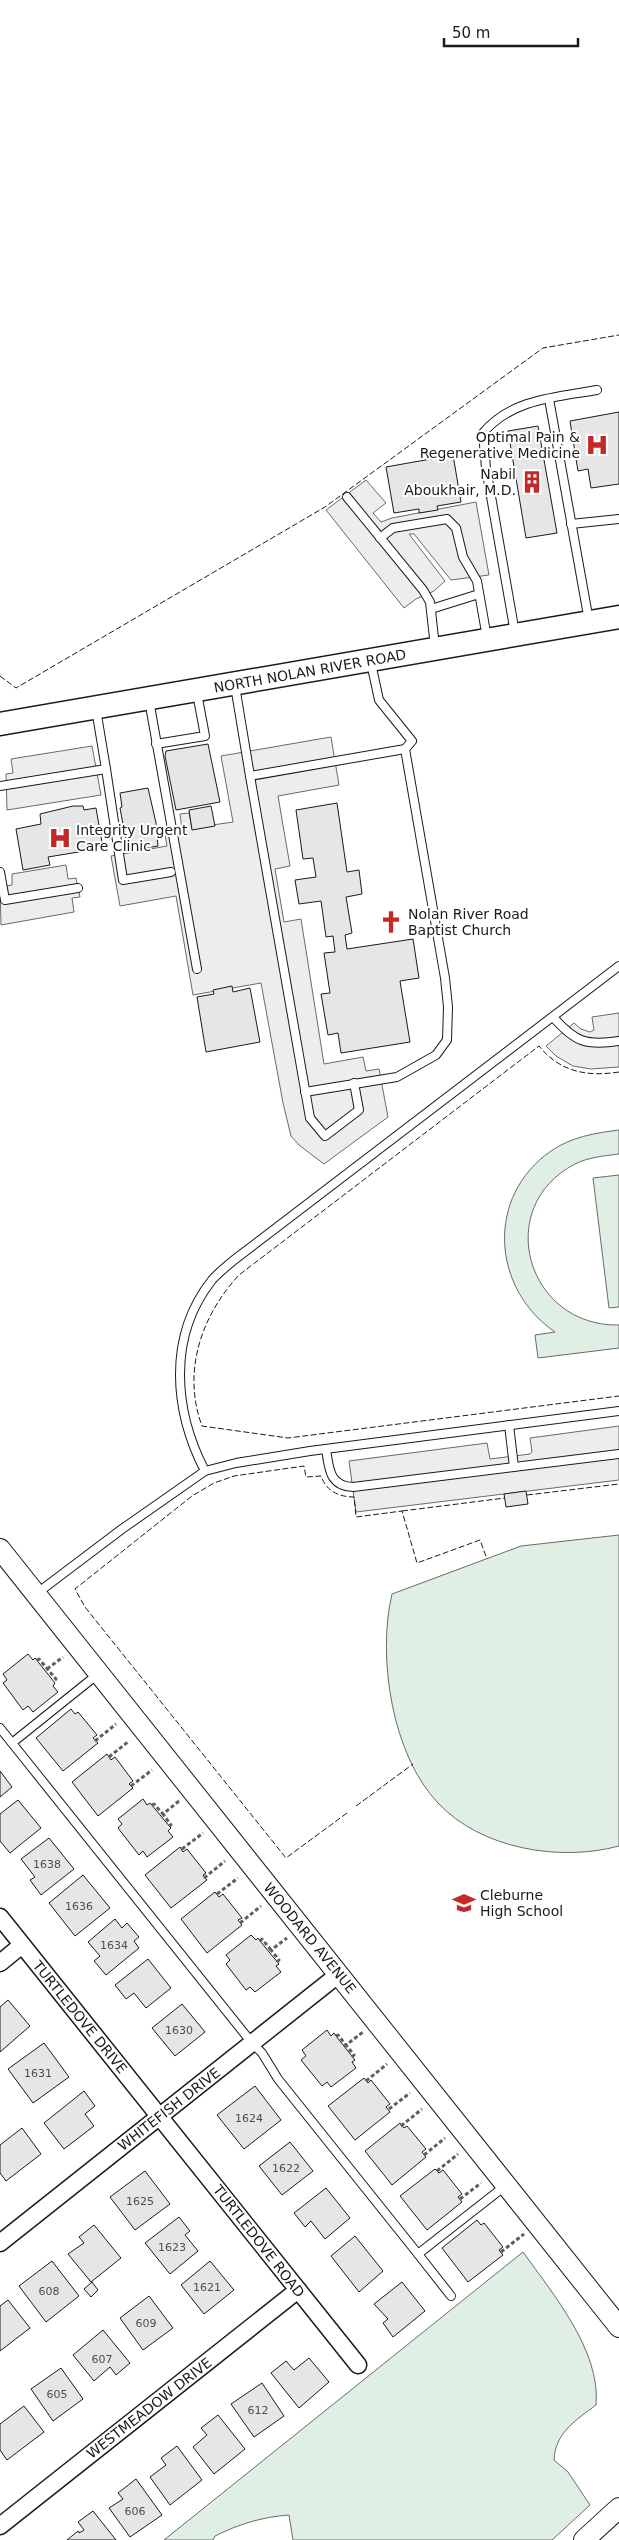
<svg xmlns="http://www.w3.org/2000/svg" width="619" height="2540" font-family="'DejaVu Sans',sans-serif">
<rect width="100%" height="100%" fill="#fff"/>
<g fill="#e0efe3" stroke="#6a6a6a">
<path d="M 619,1130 L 619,1154 C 604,1156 589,1157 575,1164 C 492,1207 527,1327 619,1325 L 619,1348 L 538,1358 L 535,1335 L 555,1332 C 492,1289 485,1197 551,1151 C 571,1137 595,1133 619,1130 Z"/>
<polygon points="619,1175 619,1307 609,1308 593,1178"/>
<path d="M 619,1535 L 619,1846 C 560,1862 481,1849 438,1803 C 392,1755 377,1657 392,1594 L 521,1546 Z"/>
<path d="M 523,2252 C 553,2294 601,2351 596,2405 C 576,2420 555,2433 554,2460 L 568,2472 L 590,2505 L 552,2540 L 293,2540 L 289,2515 C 262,2517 239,2524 215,2536 L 213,2540 L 164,2540 Z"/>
</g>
<g fill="#ededed" stroke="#6a6a6a">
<polygon points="366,480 386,503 373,513 381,522 392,518 476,502 489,575 451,580 414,534 409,534 445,581 434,591 416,599 404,608 326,510"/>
<polygon points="331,737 339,785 278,796 290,866 275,869 284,922 301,919 324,1064 363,1057 366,1071 379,1069 388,1117 324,1164 299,1145 291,1136 283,1103 261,983 193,995 176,896 120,906 111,856 167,846 165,834 182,830 180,814 189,813 192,828 233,822 221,756"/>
<polygon points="92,746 101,795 7,810 6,774 13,773 11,759"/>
<polygon points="66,865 68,879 76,878 80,897 72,898 74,912 1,925 0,887 12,885 12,874"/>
<polygon points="619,1013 619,1067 591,1069 573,1066 556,1056 546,1046 574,1023 581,1029 590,1032 594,1030 592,1017"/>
<polygon points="619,1426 619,1480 356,1512 349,1461 487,1443 490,1459 530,1454 532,1452 530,1438"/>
</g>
<g fill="#e6e6e6" stroke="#1a1a1a">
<polygon points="619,412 619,484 591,488 588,469 578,471 570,421"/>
<polygon points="538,426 557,533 526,538 508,431"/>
<polygon points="453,455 461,502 437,506 438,510 419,513 419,509 394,513 386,467"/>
<polygon points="208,744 220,802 176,810 165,756 166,751"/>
<polygon points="148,788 159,836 157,836 158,846 130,851 129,841 126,841 120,808 122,807 120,793"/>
<polygon points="337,803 347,872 359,870 362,894 346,897 352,933 345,935 347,949 413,939 419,978 400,981 410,1042 341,1053 338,1033 328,1035 321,994 330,993 324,953 335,952 333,936 326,937 321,901 299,904 295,880 316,877 313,858 303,859 296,810"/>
<polygon points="73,806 83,806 84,810 96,808 103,848 48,857 50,865 23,870 16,829 41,824 40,814"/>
<polygon points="211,806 215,826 192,830 189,810"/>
<polygon points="232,986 233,992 250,988 260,1042 206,1052 197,997 214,994 213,990"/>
<polygon points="526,1491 528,1504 506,1507 504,1494"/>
<polygon points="28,1654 33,1660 35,1658 55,1683 53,1686 58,1692 33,1712 28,1706 23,1710 3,1683 7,1680 3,1674"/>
<polygon points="71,1709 75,1714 78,1712 97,1735 93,1738 98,1743 63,1771 36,1738"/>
<polygon points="107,1754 111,1760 115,1757 133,1781 129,1784 133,1788 98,1816 72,1782"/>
<polygon points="0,1771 12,1787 0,1797"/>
<polygon points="143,1799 147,1805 150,1803 171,1828 168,1831 173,1837 147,1857 143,1851 139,1855 118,1828 122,1824 118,1819"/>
<polygon points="18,1800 41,1828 10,1853 0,1841 0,1814"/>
<polygon points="49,1838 74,1869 41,1895 30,1880 35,1877 21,1859"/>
<polygon points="180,1847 183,1852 187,1849 206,1873 203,1875 207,1880 171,1908 145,1875"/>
<polygon points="83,1875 110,1908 75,1936 49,1903"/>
<polygon points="215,1892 219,1897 223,1894 242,1918 238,1920 242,1925 207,1953 181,1919"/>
<polygon points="115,1919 122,1928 127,1923 139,1937 134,1941 139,1948 106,1975 94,1961 100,1956 88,1942"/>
<polygon points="251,1935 256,1940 258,1938 260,1941 279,1964 276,1966 281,1972 255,1992 250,1987 246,1990 226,1964 230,1960 226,1955"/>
<polygon points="148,1959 171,1988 146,2008 134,1993 126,1999 115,1985"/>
<polygon points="8,2000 30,2026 0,2052 0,2007"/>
<polygon points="182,2004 205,2032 175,2056 152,2028"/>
<polygon points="327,2030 331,2036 334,2033 336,2036 355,2060 352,2062 356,2068 331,2087 327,2082 322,2086 301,2060 306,2056 302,2050"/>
<polygon points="44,2043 69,2077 33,2103 8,2069"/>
<polygon points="364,2078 368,2083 371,2080 390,2104 386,2107 390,2112 355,2140 328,2106"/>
<polygon points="255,2086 281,2120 244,2149 217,2115"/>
<polygon points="84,2091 95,2106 85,2114 94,2126 64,2149 44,2123"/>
<polygon points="400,2123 404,2128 407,2126 426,2149 422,2152 426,2157 392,2185 365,2151"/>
<polygon points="22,2128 41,2154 6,2181 0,2173 0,2145"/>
<polygon points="290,2142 313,2171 282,2195 259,2166"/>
<polygon points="435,2169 439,2173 443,2170 462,2194 458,2197 462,2202 427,2230 400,2196"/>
<polygon points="145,2171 170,2204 135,2230 110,2197"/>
<polygon points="326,2188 350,2218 325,2239 311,2221 305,2227 294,2213"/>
<polygon points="179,2217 190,2231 185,2235 198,2251 170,2274 145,2243"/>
<polygon points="477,2220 481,2225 484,2223 503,2247 499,2250 503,2255 468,2282 442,2248"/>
<polygon points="94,2225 121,2258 91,2282 68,2254 84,2243 79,2237"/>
<polygon points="355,2236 383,2271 359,2292 331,2256"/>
<polygon points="52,2261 79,2296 46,2322 19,2286"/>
<polygon points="210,2261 234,2290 204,2314 181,2285"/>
<polygon points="92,2282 98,2290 91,2297 84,2289"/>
<polygon points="402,2282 425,2311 393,2337 383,2323 388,2319 374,2304"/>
<polygon points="149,2296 173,2328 143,2350 120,2318"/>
<polygon points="8,2300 30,2328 0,2351 0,2306"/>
<polygon points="103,2330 130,2363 116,2375 110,2367 94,2381 73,2355"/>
<polygon points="309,2358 329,2382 299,2408 271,2373 286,2361 294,2370"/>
<polygon points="61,2368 83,2399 53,2421 31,2389"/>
<polygon points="262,2383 284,2416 254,2437 231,2404"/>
<polygon points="24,2406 44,2432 7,2460 0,2450 0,2424"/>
<polygon points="218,2415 245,2449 214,2474 193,2447 207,2435 201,2428"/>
<polygon points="177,2446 202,2480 170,2505 150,2477 166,2465 161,2458"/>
<polygon points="136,2479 162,2515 130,2537 109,2508 123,2499 118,2493"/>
<polygon points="93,2511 116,2540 67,2540 78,2531 79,2533 84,2530 78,2522"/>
</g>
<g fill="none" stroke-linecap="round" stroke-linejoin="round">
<defs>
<g id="service">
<polyline points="549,399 589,621"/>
<polyline points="347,497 423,590 430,602 435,647"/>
<polyline points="571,524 619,519"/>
<polyline points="380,538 393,528 447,519 456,528 463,557 477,581 487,638"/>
<polyline points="431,609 479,594"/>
<path d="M 515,633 L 486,468 L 483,433 C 511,399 557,397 597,390"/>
<polyline points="235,686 250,776 405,749 412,741 379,700 371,663"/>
<polyline points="149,700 197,969"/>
<polyline points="156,744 205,736 197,693"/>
<polyline points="106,769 123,880 171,872"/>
<polyline points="250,776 310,1118 325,1136 359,1110 354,1083"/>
<polyline points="0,786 106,769 96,709"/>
<polyline points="0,872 5,900 78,888"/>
<path d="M 553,1017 C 575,1042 586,1046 619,1041"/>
<polyline points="305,1092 397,1077 436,1055 447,1040 448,1007 445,978 405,749"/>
<polyline points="509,1425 514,1467"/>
<path d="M 326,1449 C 329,1468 329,1486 353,1487 L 619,1454"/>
<path d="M 205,1471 C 174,1411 167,1337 212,1280 C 218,1273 227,1266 234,1260 L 619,966"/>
<polyline points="36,1594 122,1529 205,1471 236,1463 310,1451 619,1411"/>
<polyline points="98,1674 12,1743 252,2043 262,2053 278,2079 418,2254 505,2186"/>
<polyline points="0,1728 12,1743"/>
<polyline points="418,2254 451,2296"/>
</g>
<g id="minor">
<polyline points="0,1917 358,2365"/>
<polyline points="0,1963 22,1945"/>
<polyline points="0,2243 339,1974"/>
<polyline points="0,2526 298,2290"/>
</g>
<g id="tertiary">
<polyline points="0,1549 619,2327"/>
<polyline points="584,2540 619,2508"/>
</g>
<polyline id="secondary" points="0,724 619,617"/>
</defs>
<use href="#service" stroke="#1a1a1a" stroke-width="10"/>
<use href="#minor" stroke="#1a1a1a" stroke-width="19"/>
<use href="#tertiary" stroke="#1a1a1a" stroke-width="22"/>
<use href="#secondary" stroke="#1a1a1a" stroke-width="25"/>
<g stroke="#5f5f5f" stroke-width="3" stroke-dasharray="4 2.5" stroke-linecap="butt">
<polyline points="37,1660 39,1659 56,1679 54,1681"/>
<polyline points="47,1669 63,1657"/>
<polyline points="95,1741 116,1724"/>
<polyline points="109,1757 129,1741"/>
<polyline points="131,1786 152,1770"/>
<polyline points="152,1805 154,1804 163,1814"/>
<polyline points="169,1826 171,1825 163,1814 179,1801"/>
<polyline points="182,1849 203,1833"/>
<polyline points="204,1878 225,1861"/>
<polyline points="217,1894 238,1878"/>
<polyline points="240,1923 261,1906"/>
<polyline points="260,1941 262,1939 271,1950"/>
<polyline points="277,1962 279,1960 271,1950 287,1938"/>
<polyline points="336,2036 338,2035 346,2045"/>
<polyline points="352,2057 354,2055 346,2045 363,2032"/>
<polyline points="366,2081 387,2064"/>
<polyline points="389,2109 410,2093"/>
<polyline points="401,2126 422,2109"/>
<polyline points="424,2155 445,2138"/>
<polyline points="437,2171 458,2154"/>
<polyline points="460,2199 481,2183"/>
<polyline points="501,2252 524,2234"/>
</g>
<use href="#service" stroke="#fff" stroke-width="8"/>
<use href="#minor" stroke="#fff" stroke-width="16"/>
<use href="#tertiary" stroke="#fff" stroke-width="20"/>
<use href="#secondary" stroke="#fff" stroke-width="22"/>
<g stroke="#1a1a1a" stroke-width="1" stroke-dasharray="6 2.5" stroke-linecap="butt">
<polyline points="0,676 16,688 325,507 543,348 619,335"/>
<path d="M 619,1072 C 587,1077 560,1072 539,1046 L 239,1275 C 201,1316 182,1372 202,1426 L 288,1438 L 619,1396"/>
<polyline points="527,1495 619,1484"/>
<polyline points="402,1511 505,1498"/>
<polyline points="356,1806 413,1764"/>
<path d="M 347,1813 L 286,1858 L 85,1607 L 75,1589 L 192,1496 L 214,1483 L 234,1476 L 304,1466 L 306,1477 L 321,1476 C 326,1491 339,1497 354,1497 L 356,1517 L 402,1511 L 417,1563 L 480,1540 L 487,1559"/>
</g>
</g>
<defs>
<symbol id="hospital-bare" viewBox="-9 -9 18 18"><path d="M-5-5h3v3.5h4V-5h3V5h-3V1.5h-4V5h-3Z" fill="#c62828" stroke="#fff" stroke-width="2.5" paint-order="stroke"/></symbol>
<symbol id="building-bare" viewBox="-9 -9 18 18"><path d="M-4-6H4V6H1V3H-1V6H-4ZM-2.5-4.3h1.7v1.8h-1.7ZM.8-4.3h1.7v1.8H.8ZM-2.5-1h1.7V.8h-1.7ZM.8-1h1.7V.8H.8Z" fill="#c62828" stroke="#fff" stroke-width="2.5" paint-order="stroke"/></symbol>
<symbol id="church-bare" viewBox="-9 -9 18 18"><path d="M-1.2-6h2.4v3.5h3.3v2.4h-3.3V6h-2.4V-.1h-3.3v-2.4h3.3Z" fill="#c62828" stroke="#fff" stroke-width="2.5" paint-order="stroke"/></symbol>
<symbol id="school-bare" viewBox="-9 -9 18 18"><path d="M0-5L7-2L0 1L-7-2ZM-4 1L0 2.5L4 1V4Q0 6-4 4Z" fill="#c62828" stroke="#fff" stroke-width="2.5" paint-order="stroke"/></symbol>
</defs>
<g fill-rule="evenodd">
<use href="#hospital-bare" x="581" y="429" width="32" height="32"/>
<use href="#building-bare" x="516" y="466" width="32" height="32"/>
<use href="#hospital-bare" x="44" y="822" width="32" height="32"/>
<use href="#church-bare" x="375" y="906" width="32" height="32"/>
<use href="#school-bare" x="448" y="1887" width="32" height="32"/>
</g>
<g text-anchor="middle" stroke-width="4" stroke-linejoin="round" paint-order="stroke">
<g font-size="11" fill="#4d4d4d">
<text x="47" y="1868">1638</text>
<text x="79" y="1910">1636</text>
<text x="114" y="1949">1634</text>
<text x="179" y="2034">1630</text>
<text x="38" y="2077">1631</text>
<text x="249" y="2122">1624</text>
<text x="286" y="2172">1622</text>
<text x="140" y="2205">1625</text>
<text x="172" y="2251">1623</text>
<text x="207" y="2291">1621</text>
<text x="49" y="2295">608</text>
<text x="146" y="2327">609</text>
<text x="102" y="2363">607</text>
<text x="57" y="2398">605</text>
<text x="258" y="2414">612</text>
<text x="135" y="2515">606</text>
</g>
<g font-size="14" fill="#1a1a1a" stroke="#fff" text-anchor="start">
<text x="580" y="442" text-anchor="end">Optimal Pain &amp;<tspan x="580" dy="16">Regenerative Medicine</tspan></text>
<text x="516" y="479" text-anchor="end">Nabil<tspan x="516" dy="16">Aboukhair, M.D.</tspan></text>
<text x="76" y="835">Integrity Urgent<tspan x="76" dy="16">Care Clinic</tspan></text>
<text x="408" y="919">Nolan River Road<tspan x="408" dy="16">Baptist Church</tspan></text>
<text x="480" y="1900">Cleburne<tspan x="480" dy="16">High School</tspan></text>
</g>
<g font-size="14" fill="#1a1a1a" stroke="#fff">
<text transform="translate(310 671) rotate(-10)" y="5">NORTH NOLAN RIVER ROAD</text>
<text transform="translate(310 1938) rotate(51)" y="5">WOODARD AVENUE</text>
<text transform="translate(80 2017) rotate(51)" y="5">TURTLEDOVE DRIVE</text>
<text transform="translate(169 2109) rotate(-38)" y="5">WHITEFISH DRIVE</text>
<text transform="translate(259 2241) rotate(52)" y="5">TURTLEDOVE ROAD</text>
<text transform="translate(149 2408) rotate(-38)" y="5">WESTMEADOW DRIVE</text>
</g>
</g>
<path d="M444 38v8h134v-8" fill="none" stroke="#1a1a1a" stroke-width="2.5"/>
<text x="452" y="38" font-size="15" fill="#1a1a1a" stroke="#ffffff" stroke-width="4" paint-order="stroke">50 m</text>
</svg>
